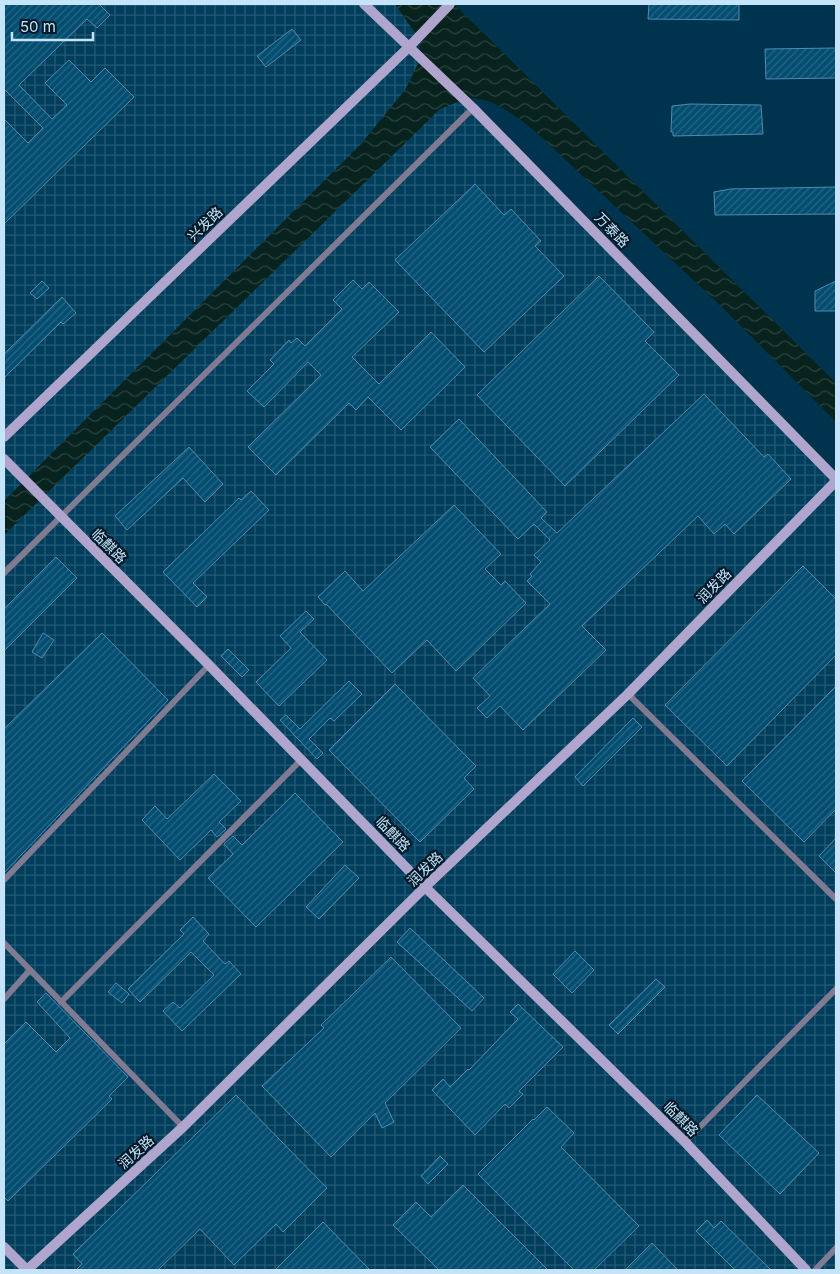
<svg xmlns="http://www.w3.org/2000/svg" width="840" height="1274" font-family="Inter,'Noto Sans SC',sans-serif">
<defs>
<pattern id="industrial-grid" width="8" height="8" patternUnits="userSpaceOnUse" patternTransform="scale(1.25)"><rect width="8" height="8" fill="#003e5c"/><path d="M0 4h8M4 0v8" fill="none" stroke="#245a74"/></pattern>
<pattern id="water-waves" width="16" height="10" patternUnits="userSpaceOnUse" patternTransform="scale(1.25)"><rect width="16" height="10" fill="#08231e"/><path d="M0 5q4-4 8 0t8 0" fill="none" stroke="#2a433f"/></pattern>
<pattern id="building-hatch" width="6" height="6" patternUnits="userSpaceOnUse" patternTransform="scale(1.25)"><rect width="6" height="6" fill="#034d70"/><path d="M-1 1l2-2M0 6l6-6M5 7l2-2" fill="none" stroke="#266685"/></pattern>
</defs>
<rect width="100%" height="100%" fill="#00334d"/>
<polygon fill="url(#industrial-grid)" points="4,4 450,4 410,46 836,479 836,1270 4,1270"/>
<path fill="url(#water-waves)" d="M 395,4 L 454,4 L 836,383 L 836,422 L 725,310 L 537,133 C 521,119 488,94 466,99 C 458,101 449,106 440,109 L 4,535 L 4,501 L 360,145 L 405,90 L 420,60 L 420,40 Z"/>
<g fill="url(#building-hatch)" stroke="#4f8bb1">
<polygon points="4,4 99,4 110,15 97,28 87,19 19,85 52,119 67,105 45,83 69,60 91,82 105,68 134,97 4,224 4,119 28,143 43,128 4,89"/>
<polygon points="649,4 739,4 739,20 648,19"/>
<polygon points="292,29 301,40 266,67 257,56"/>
<polygon points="836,48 836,78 766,79 765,49"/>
<polygon points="690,104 761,105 763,134 673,136 673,132 671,132 672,106"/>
<polygon points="475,184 504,215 511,209 541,241 535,246 564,276 484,352 395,260"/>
<polygon points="836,187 836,214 715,215 714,192 730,189"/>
<polygon points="599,276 654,332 645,341 679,375 565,486 477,395"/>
<polygon points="353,280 362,289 369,282 399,312 352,357 379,384 431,332 465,367 401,430 368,397 356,410 349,403 276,475 248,447 321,375 308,362 264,407 247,391 274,364 270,360 289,340 291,343 297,338 305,346 342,309 333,300"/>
<polygon points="42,281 49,288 37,299 30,293"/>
<polygon points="836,281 836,311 815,311 815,291"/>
<polygon points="62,297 76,313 63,324 61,322 4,378 4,354"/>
<polygon points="704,394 764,457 768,454 791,479 734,534 725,524 714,534 698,516 582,626 606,650 523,730 500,706 487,718 477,708 490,696 473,678 550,604 527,581 532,576 530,574 541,562 534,555 550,540 534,524 518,539 430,447 459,419 547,512 541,518 557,533"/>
<polygon points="189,447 223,484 205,502 183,478 127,530 115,516"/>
<polygon points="251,491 269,510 193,583 207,597 197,607 163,572 239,498 241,500"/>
<polygon points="454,505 501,554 485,569 501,585 505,581 526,603 456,671 427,640 392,673 326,604 325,605 318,597 345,571 363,591"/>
<polygon points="56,557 77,578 4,651 4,609"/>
<polygon points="803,566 836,599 836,655 727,766 665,705"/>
<polygon points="306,611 314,619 300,632 327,660 279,706 256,682 291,648 280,636"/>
<polygon points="43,633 54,640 42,658 32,652"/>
<polygon points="102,633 168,700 4,873 4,729"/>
<polygon points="228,649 249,670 242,677 221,656"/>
<polygon points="349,681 362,694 334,721 330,718 309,739 323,753 317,759 280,720 286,715 300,729"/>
<polygon points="395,684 476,766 464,778 474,789 420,842 329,750"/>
<polygon points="836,686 836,809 804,842 742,781"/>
<polygon points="633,718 642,727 583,786 575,777"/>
<polygon points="214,774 241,801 219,822 226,829 217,837 211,830 180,860 142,820 155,806 167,819"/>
<polygon points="295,793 343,842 256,927 208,878 233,854 224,844 233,836 242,845"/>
<polygon points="836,838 836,873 819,856"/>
<polygon points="345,865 359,878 319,919 306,907"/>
<polygon points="193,917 209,934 203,941 225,964 229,961 241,974 182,1031 163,1011 173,1002 180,1008 214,975 191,952 140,1002 128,989 184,934 180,930"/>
<polygon points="410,928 484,998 472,1011 397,942"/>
<polygon points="575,951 594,970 572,993 553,974"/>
<polygon points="391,957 461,1028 385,1103 394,1122 382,1128 375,1113 331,1157 262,1086 324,1028 321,1025"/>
<polygon points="656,979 665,987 618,1034 609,1025"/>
<polygon points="116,983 129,994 122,1003 108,992"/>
<polygon points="46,993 128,1077 109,1096 112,1099 8,1201 4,1197 4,1044 26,1022 56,1052 70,1038 37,1002"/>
<polygon points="518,1004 563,1047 519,1091 523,1094 509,1108 505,1104 475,1135 432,1090 443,1079 450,1087 468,1069 469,1070 518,1019 510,1012"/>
<polygon points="236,1095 327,1188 283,1232 276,1224 234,1265 200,1229 158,1270 76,1270 82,1264 73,1254"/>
<polygon points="757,1095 819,1153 780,1194 719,1135"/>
<polygon points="547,1107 574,1133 561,1147 639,1226 594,1270 574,1270 478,1174 533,1119 534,1120"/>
<polygon points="440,1156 448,1164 428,1184 421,1176"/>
<polygon points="463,1185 548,1270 439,1270 393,1225 416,1202 431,1217"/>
<polygon points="707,1220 714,1228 721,1221 771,1270 735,1270 696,1231"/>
<polygon points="323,1222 370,1270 275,1270"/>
<polygon points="652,1243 678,1270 625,1270"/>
</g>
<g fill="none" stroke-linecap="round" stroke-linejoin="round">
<g stroke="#817a93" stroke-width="6">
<polyline points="4,573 473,108"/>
<polyline points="628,694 836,899"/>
<polyline points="4,880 209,665"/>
<polyline points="4,943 183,1127"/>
<polyline points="4,999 30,970"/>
<polyline points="61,1002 301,760"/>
<polyline points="685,1142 836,989"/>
<polyline points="815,1270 836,1248"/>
</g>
<g stroke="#b0a5cd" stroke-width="10">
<polyline points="364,4 473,108 836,479"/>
<polyline points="4,437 410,46 450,4"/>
<polyline points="4,459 209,665 425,887 685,1142 806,1270"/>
<polyline points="4,1247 27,1270"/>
<polyline points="27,1270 183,1127 425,887 628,694 836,481"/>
</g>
</g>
<g text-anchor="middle" stroke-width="4.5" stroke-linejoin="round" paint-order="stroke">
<g font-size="14" fill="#c6e4f9" stroke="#011928">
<text transform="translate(205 224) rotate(-44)" y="5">兴发路</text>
<text transform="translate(612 230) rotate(46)" y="5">万泰路</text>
<text transform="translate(109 546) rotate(45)" y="5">临麒路</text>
<text transform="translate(714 586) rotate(-46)" y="5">润发路</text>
<text transform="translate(393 834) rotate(46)" y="5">临麒路</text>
<text transform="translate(425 869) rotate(-44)" y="5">润发路</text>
<text transform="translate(681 1119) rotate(45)" y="5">临麒路</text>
<text transform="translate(136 1152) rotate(-42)" y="5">润发路</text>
</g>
</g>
<rect width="840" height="1274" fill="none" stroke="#c6e4f9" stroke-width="10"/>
<path d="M12 32v8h81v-8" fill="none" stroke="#c6e4f9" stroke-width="2.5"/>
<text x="20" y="32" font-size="15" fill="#c6e4f9" stroke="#011928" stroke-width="4" paint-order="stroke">50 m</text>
</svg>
